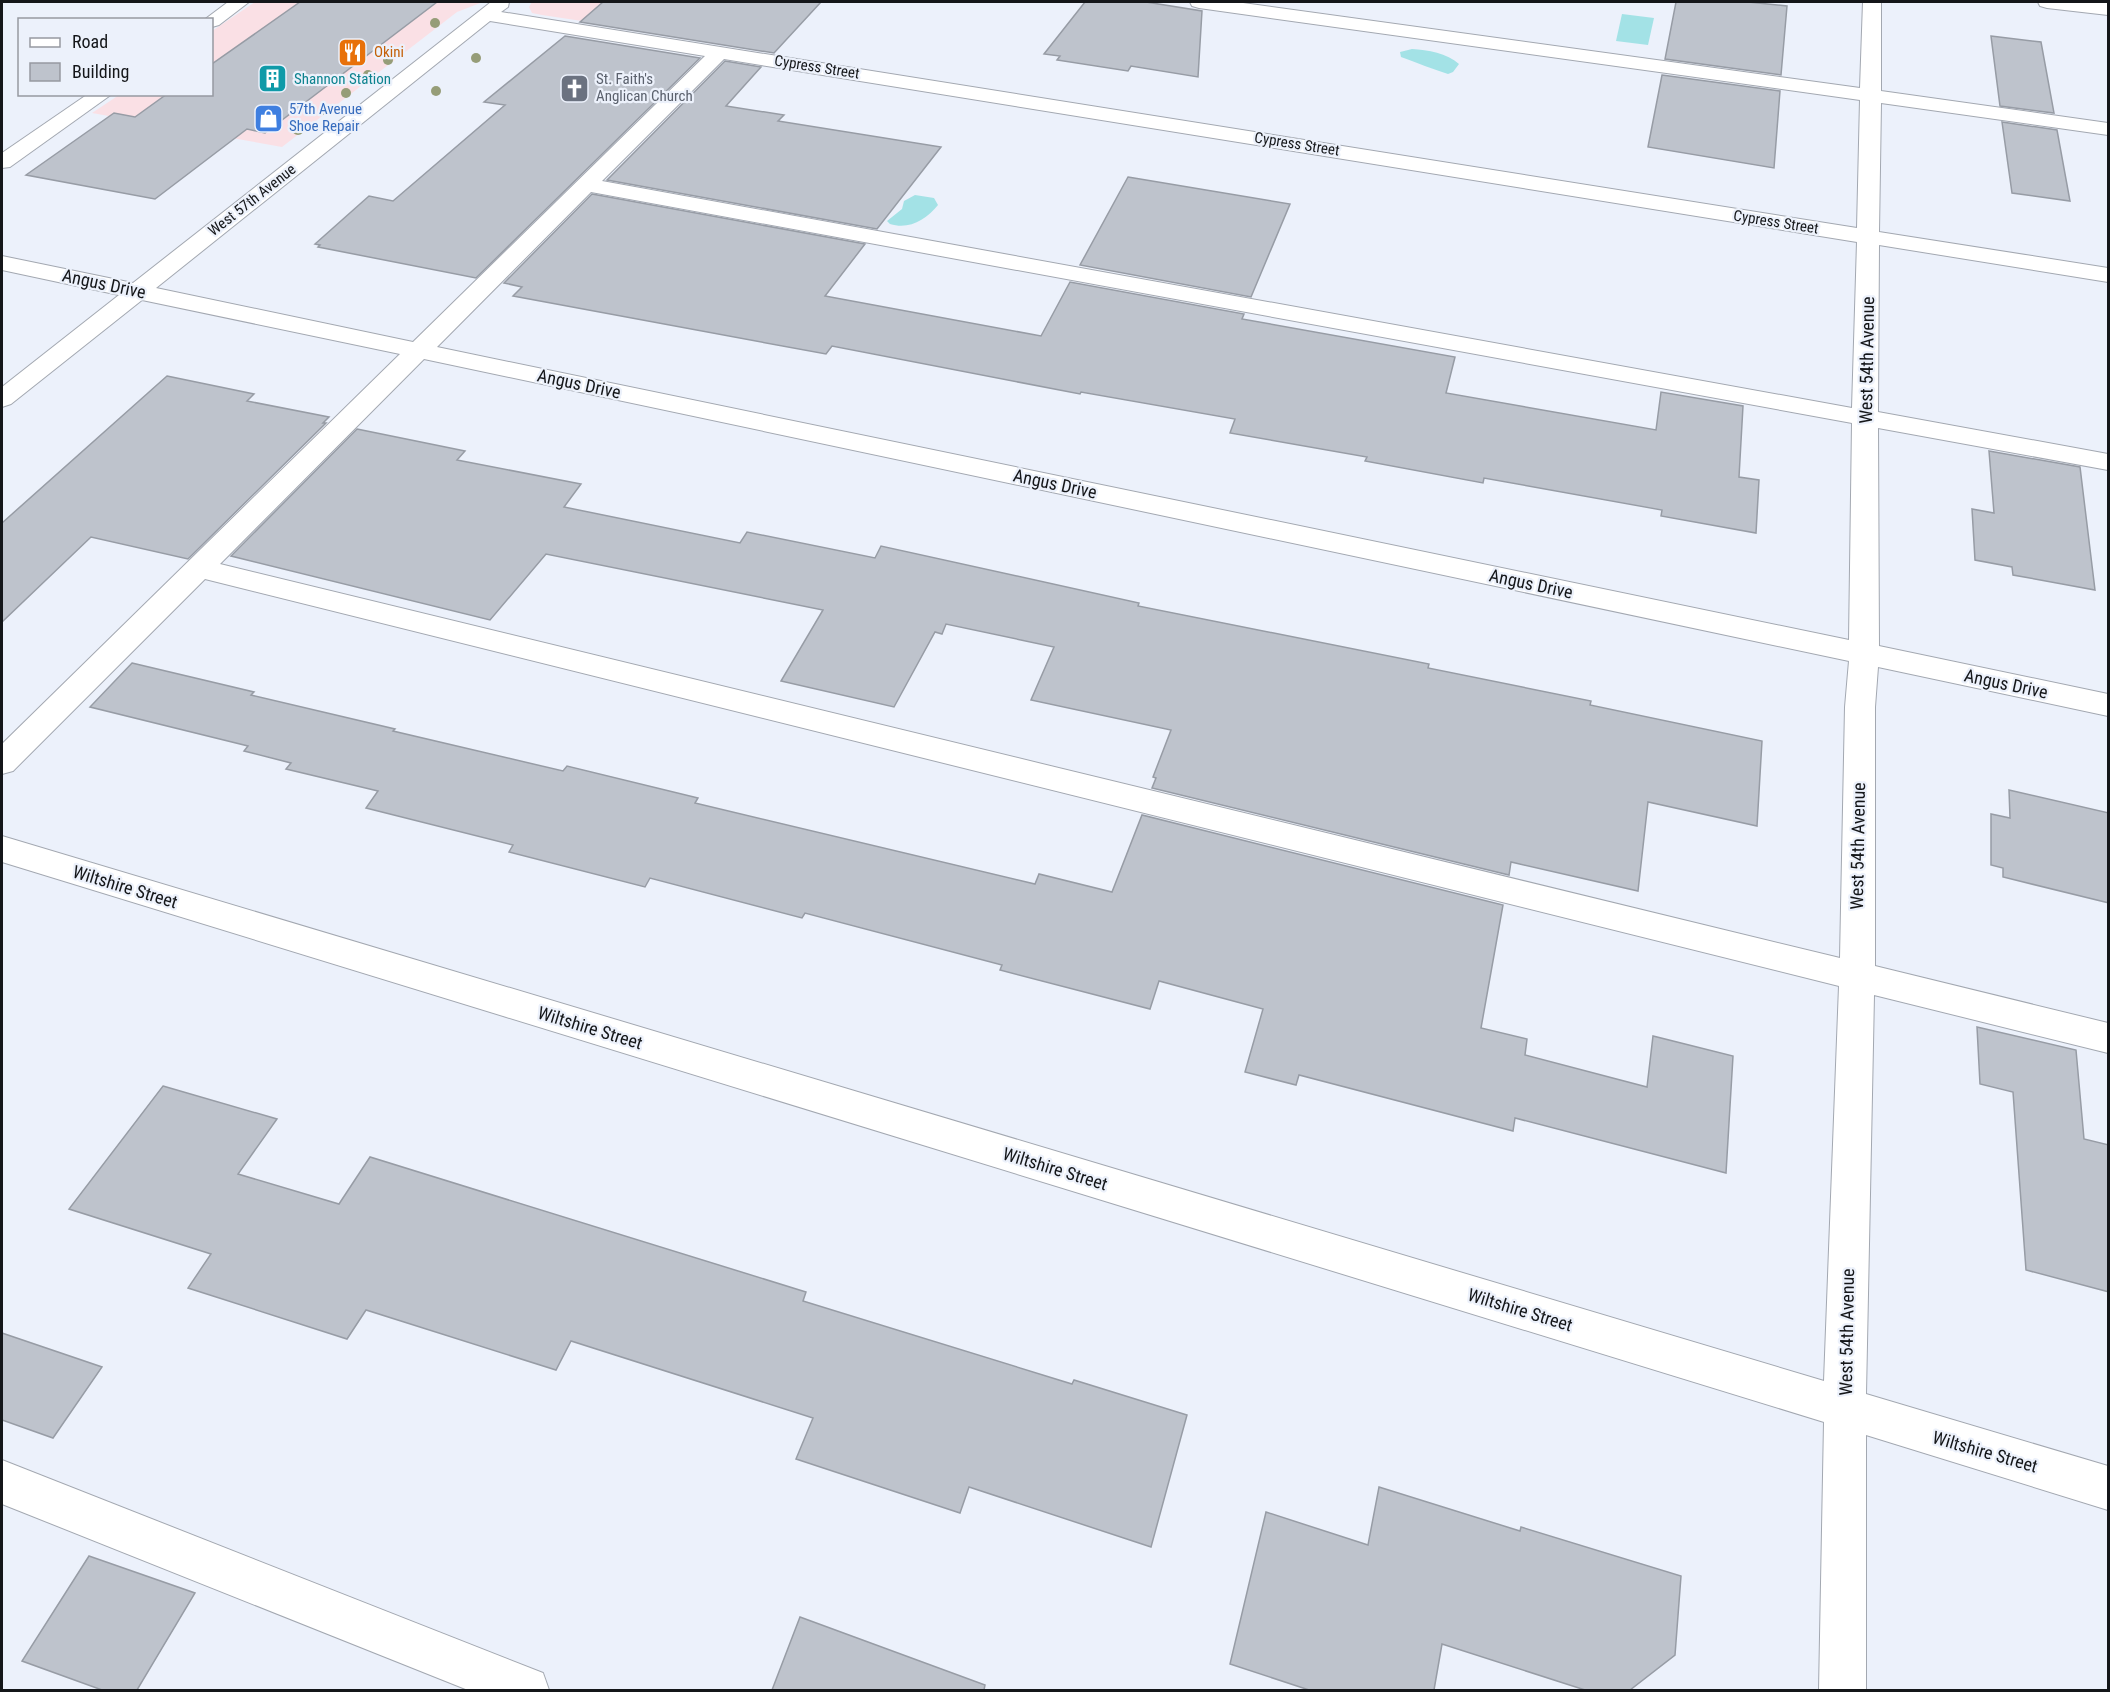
<svg xmlns="http://www.w3.org/2000/svg" width="2110" height="1692" font-family="'Roboto Condensed',sans-serif">
<rect width="100%" height="100%" fill="#ecf1fb"/>
<g fill="#fae0e5">
<polygon points="255,2 483,2 457,12 282,147 92,113 119,95 212,94 212,31"/>
<polygon points="532,2 696,2 662,33 542,15 532,13 529,7"/>
</g>
<g fill="#a3e2e6">
<polygon points="1622,14 1654,18 1648,45 1616,41"/>
<path d="M 1412,49 C 1428,50 1447,53 1459,64 L 1453,72 L 1448,74 C 1432,69 1418,63 1401,57 L 1400,52 Z"/>
<path d="M 915,195 L 934,198 L 938,205 C 926,220 909,230 890,224 L 887,221 L 902,209 L 904,201 Z"/>
</g>
<g fill="#bec3cc" stroke="#979ca5" stroke-width="1.5">
<polygon points="300,2 437,2 265,133 247,129 155,199 26,175 114,113 135,117 167,94 212,94 212,64"/>
<polygon points="603,2 821,2 774,53 580,22"/>
<polygon points="1085,2 1146,2 1202,11 1198,77 1131,66 1128,71 1057,60 1060,56 1044,54"/>
<polygon points="1676,2 1748,2 1787,6 1781,75 1665,59"/>
<polygon points="565,36 700,58 476,278 318,247 320,245 315,244 369,196 393,201 505,105 484,102"/>
<polygon points="1991,36 2041,42 2054,113 2000,106"/>
<polygon points="725,61 761,67 726,106 784,115 778,121 941,147 877,229 607,180"/>
<polygon points="1662,75 1780,91 1774,168 1648,147"/>
<polygon points="2002,122 2057,130 2070,201 2012,193"/>
<polygon points="1128,177 1290,204 1251,297 1080,265"/>
<polygon points="592,194 865,244 825,296 1041,336 1070,282 1244,314 1242,319 1455,357 1446,393 1656,430 1661,392 1743,406 1739,477 1759,480 1756,533 1661,516 1662,510 1484,478 1483,483 1365,461 1367,457 1230,433 1235,419 1081,392 1080,394 832,346 826,354 513,296 522,287 504,283"/>
<polygon points="167,376 254,394 247,401 329,417 323,423 326,423 188,559 91,537 2,622 2,523"/>
<polygon points="357,429 465,451 457,460 581,484 564,507 740,543 747,532 875,558 881,546 1139,603 1138,606 1429,664 1428,668 1591,701 1590,705 1762,741 1757,826 1648,802 1638,891 1511,862 1509,875 1152,788 1156,778 1153,777 1171,730 1031,700 1054,647 946,624 942,634 935,632 894,707 781,681 823,610 546,554 490,620 231,556"/>
<polygon points="1989,451 2080,467 2095,590 2013,575 2012,567 1975,560 1972,509 1994,513"/>
<polygon points="132,663 254,692 251,695 395,729 393,731 563,771 567,766 698,798 695,803 1035,884 1039,874 1112,892 1142,815 1503,905 1481,1028 1527,1039 1525,1055 1647,1087 1653,1036 1733,1056 1726,1173 1515,1118 1513,1131 1299,1075 1296,1085 1245,1072 1263,1009 1159,981 1150,1009 1000,970 1002,965 805,913 802,918 650,878 645,887 509,852 513,845 366,808 378,791 286,769 291,763 244,751 248,746 90,707"/>
<polygon points="2009,790 2109,813 2109,903 2003,877 2003,868 1991,865 1991,814 2010,818"/>
<polygon points="1977,1027 2076,1050 2084,1139 2109,1145 2109,1292 2026,1270 2013,1092 1980,1084"/>
<polygon points="163,1086 277,1119 238,1174 339,1204 370,1157 806,1292 803,1301 1072,1384 1074,1380 1187,1415 1151,1547 969,1487 960,1513 796,1459 813,1418 571,1341 556,1370 366,1310 347,1339 188,1288 211,1254 69,1209"/>
<polygon points="2,1333 102,1367 53,1438 2,1420"/>
<polygon points="1379,1487 1520,1531 1521,1527 1681,1576 1675,1655 1630,1690 1585,1690 1442,1644 1434,1690 1309,1690 1230,1664 1266,1512 1368,1545"/>
<polygon points="89,1556 195,1593 137,1690 102,1690 22,1661"/>
<polygon points="800,1617 985,1685 984,1690 772,1690"/>
</g>
<g fill="none" stroke-linecap="round" stroke-linejoin="round">
<defs>
<g id="minor">
<polygon points="228,2 249,2 219,25 212,27 212,20 204,20"/>
<path d="M 491,2 L 509,2 L 508,7 L 501,12 L 1857,228 L 1860,100 L 1199,8 L 1192,6 L 1190,2 L 1236,2 L 1860,88 L 1863,2 L 1881,2 L 1881,91 L 2108,123 L 2108,135 L 1881,103 L 1879,232 L 2108,268 L 2108,282 L 1879,245 L 1878,412 L 2108,454 L 2108,470 L 1878,428 L 1879,646 L 2108,694 L 2108,716 L 1878,667 L 1875,707 L 1875,966 L 2108,1023 L 2108,1053 L 1874,995 L 1866,1394 L 2108,1466 L 2108,1510 L 1866,1435 L 1866,1690 L 1819,1690 L 1824,1422 L 2,862 L 2,836 L 1824,1381 L 1839,986 L 205,579 L 13,771 L 2,774 L 2,744 L 400,354 L 142,300 L 11,404 L 2,407 L 2,387 L 119,295 L 2,270 L 2,256 L 133,283 ZM 490,21 L 705,56 L 413,342 L 156,288 ZM 724,59 L 1857,242 L 1852,408 L 602,181 ZM 591,192 L 1852,423 L 1849,640 L 437,347 ZM 424,359 L 1849,661 L 1845,707 L 1840,958 L 220,564 Z"/>
<polygon points="2038,2 2108,3 2108,15 2047,8 2040,6"/>
<polygon points="88,94 112,94 10,167 2,168 2,153"/>
<polygon points="2,1460 543,1673 549,1690 468,1690 2,1504"/>
</g>
</defs>
<use href="#minor" stroke="#a3a8b1" stroke-width="2"/>
<use href="#minor" fill="#fff" fill-rule="evenodd"/>
</g>
<g fill="#969d78">
<circle cx="435" cy="23" r="5"/>
<circle cx="476" cy="58" r="5"/>
<circle cx="388" cy="60" r="5"/>
<circle cx="368" cy="75" r="5"/>
<circle cx="436" cy="91" r="5"/>
<circle cx="346" cy="93" r="5"/>
<circle cx="325" cy="110" r="5"/>
<circle cx="298" cy="129" r="6"/>
</g>
<defs>
<symbol id="restaurant-square" viewBox="-11 -11 22 22"><rect x="-9" y="-9" width="18" height="18" rx="4" fill="#e8710a" stroke="#ecf1fb"/><path d="M-5-6h1v4h1v-4h1v4h1v-4h1v5L-1.5 .5V6h-2V.5L-5-1ZM5-6V6H3V1.5H1.5Q1.5-4 5-6Z" fill="#fff"/></symbol>
<symbol id="building-square" viewBox="-11 -11 22 22"><rect x="-9" y="-9" width="18" height="18" rx="4" fill="#0f9aa8" stroke="#ecf1fb"/><path d="M-4-6H4V6H1V3H-1V6H-4ZM-2.5-4.3h1.7v1.8h-1.7ZM.8-4.3h1.7v1.8H.8ZM-2.5-1h1.7V.8h-1.7ZM.8-1h1.7V.8H.8Z" fill="#fff"/></symbol>
<symbol id="church-square" viewBox="-11 -11 22 22"><rect x="-9" y="-9" width="18" height="18" rx="4" fill="#6b7280" stroke="#ecf1fb"/><path d="M-1.2-6h2.4v3.5h3.3v2.4h-3.3V6h-2.4V-.1h-3.3v-2.4h3.3Z" fill="#fff"/></symbol>
<symbol id="shop-square" viewBox="-11 -11 22 22"><rect x="-9" y="-9" width="18" height="18" rx="4" fill="#3f7fe0" stroke="#ecf1fb"/><path d="M-5-2.5h2.3a2.7 3.5 0 0 1 5.4 0H5L5.5 6h-11ZM-1.5-2.5h3a1.5 2.3 0 0 0-3 0Z" fill="#fff"/></symbol>
</defs>
<g fill-rule="evenodd">
<use href="#restaurant-square" x="336" y="36" width="33" height="33"/>
<use href="#building-square" x="256" y="62" width="33" height="33"/>
<use href="#church-square" x="558" y="72" width="33" height="33"/>
<use href="#shop-square" x="252" y="102" width="33" height="33"/>
</g>
<g text-anchor="middle" stroke-width="4.5" stroke-linejoin="round" paint-order="stroke">
<g font-size="15" fill="#c56008" stroke="#ecf1fb" text-anchor="start">
<text x="374" y="57">Okini</text>
</g>
<g font-size="15" fill="#141619" stroke="#ecf1fb">
<text transform="translate(817 67) rotate(9)" y="5">Cypress Street</text>
<text transform="translate(1297 144) rotate(9)" y="5">Cypress Street</text>
<text transform="translate(252 200) rotate(-38)" y="5">West 57th Avenue</text>
<text transform="translate(1776 222) rotate(9)" y="5">Cypress Street</text>
</g>
<g font-size="15" fill="#0d838f" stroke="#ecf1fb" text-anchor="start">
<text x="294" y="84">Shannon Station</text>
</g>
<g font-size="15" fill="#5b616d" stroke="#ecf1fb" text-anchor="start">
<text x="596" y="84">St. Faith's<tspan x="596" dy="17">Anglican Church</tspan></text>
</g>
<g font-size="15" fill="#366cbe" stroke="#ecf1fb" text-anchor="start">
<text x="289" y="114">57th Avenue<tspan x="289" dy="17">Shoe Repair</tspan></text>
</g>
<g font-size="18" fill="#141619" stroke="#ecf1fb">
<text transform="translate(104 284) rotate(12)" y="6">Angus Drive</text>
<text transform="translate(1867 360) rotate(-89)" y="6">West 54th Avenue</text>
<text transform="translate(579 384) rotate(12)" y="6">Angus Drive</text>
<text transform="translate(1055 484) rotate(12)" y="6">Angus Drive</text>
<text transform="translate(1531 584) rotate(12)" y="6">Angus Drive</text>
<text transform="translate(2006 684) rotate(12)" y="6">Angus Drive</text>
<text transform="translate(1858 846) rotate(-89)" y="6">West 54th Avenue</text>
<text transform="translate(125 887) rotate(17)" y="6">Wiltshire Street</text>
<text transform="translate(590 1028) rotate(17)" y="6">Wiltshire Street</text>
<text transform="translate(1055 1169) rotate(17)" y="6">Wiltshire Street</text>
<text transform="translate(1520 1310) rotate(17)" y="6">Wiltshire Street</text>
<text transform="translate(1847 1332) rotate(-89)" y="6">West 54th Avenue</text>
<text transform="translate(1985 1452) rotate(16)" y="6">Wiltshire Street</text>
</g>
</g>
<rect width="2110" height="1692" fill="none" stroke="#141619" stroke-width="6"/>
<rect x="18" y="18" width="195" height="78" fill="#ecf1fb" stroke="#9699a1" stroke-width="1.5"/>
<rect x="30" y="38" width="30" height="9" fill="#ffffff" stroke="#9699a1" stroke-width="1.5"/>
<text x="72" y="48" font-size="18" fill="#141619">Road</text>
<rect x="30" y="63" width="30" height="18" fill="#bec3cc" stroke="#9699a1" stroke-width="1.5"/>
<text x="72" y="78" font-size="18" fill="#141619">Building</text>
</svg>
